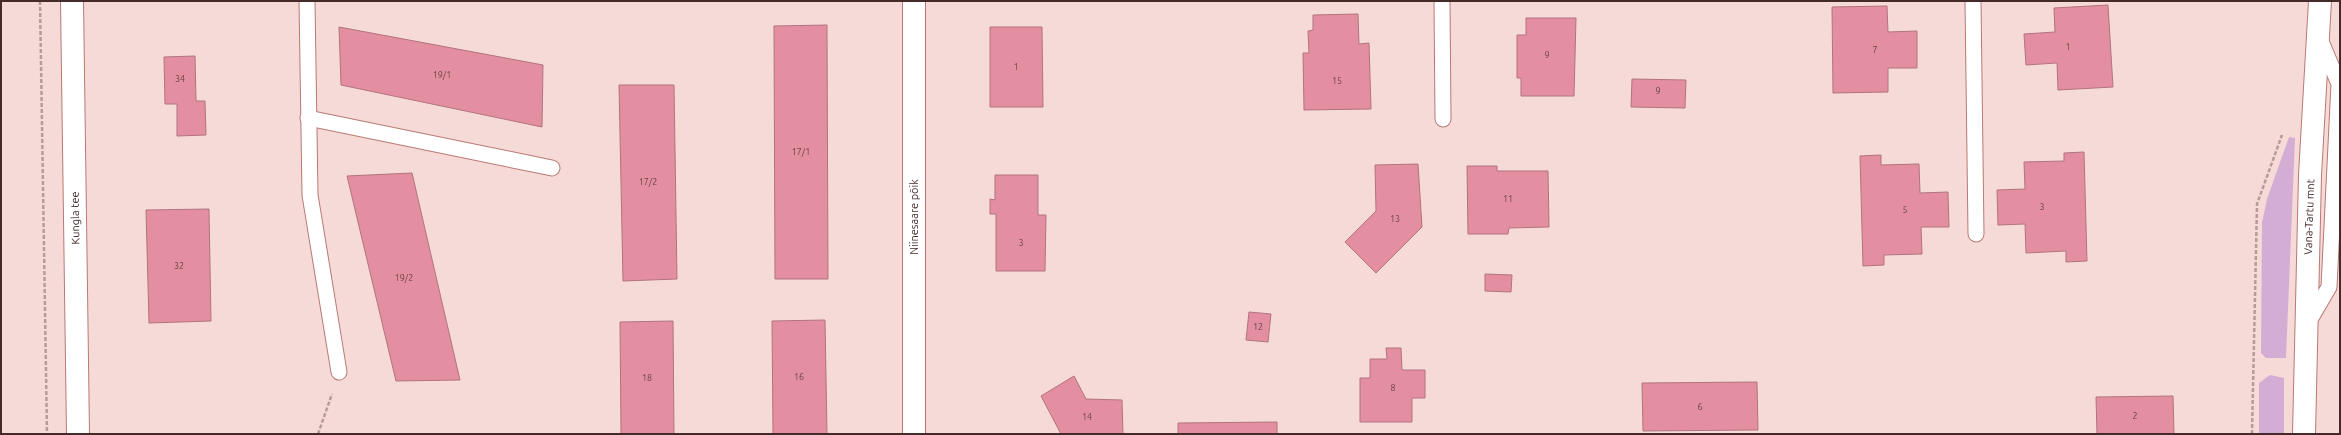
<svg xmlns="http://www.w3.org/2000/svg" width="2341" height="435" font-family="Ubuntu,sans-serif">
<rect width="100%" height="100%" fill="#f6dad7"/>
<g fill="#d4add5">
<polygon points="2289,137 2295,138 2286,358 2266,358 2261,353 2262,223 2267,199"/>
<polygon points="2270,375 2284,378 2284,434 2259,434 2259,383"/>
</g>
<g fill="#e38fa1" stroke="#b17380">
<polygon points="2108,5 2113,87 2058,90 2057,63 2026,65 2024,34 2055,32 2054,8"/>
<polygon points="1887,6 1888,32 1917,31 1917,68 1888,68 1888,92 1833,93 1832,7"/>
<polygon points="1358,14 1359,44 1369,43 1371,109 1304,110 1303,53 1309,53 1308,31 1313,30 1313,15"/>
<polygon points="1526,18 1576,18 1574,96 1521,96 1521,78 1517,78 1517,35 1526,35"/>
<polygon points="827,25 828,279 775,279 774,26"/>
<polygon points="339,27 543,65 542,127 341,85"/>
<polygon points="990,27 1042,27 1043,107 990,107"/>
<polygon points="195,56 196,101 205,101 206,135 177,136 177,104 165,104 164,57"/>
<polygon points="1632,79 1686,80 1685,108 1631,107"/>
<polygon points="619,85 674,85 677,279 623,281"/>
<polygon points="2084,152 2087,261 2066,262 2066,251 2026,253 2025,224 1998,225 1997,190 2025,189 2024,162 2064,161 2064,153"/>
<polygon points="1881,155 1881,165 1919,164 1920,193 1948,192 1949,227 1921,227 1922,254 1884,255 1884,265 1863,266 1860,156"/>
<polygon points="1418,164 1422,227 1376,273 1345,242 1376,211 1375,165"/>
<polygon points="1467,166 1497,166 1497,171 1548,171 1549,227 1509,228 1508,234 1468,234"/>
<polygon points="412,173 460,380 396,381 347,176"/>
<polygon points="995,175 1038,175 1038,215 1046,215 1045,271 996,271 996,214 990,214 990,199 995,200"/>
<polygon points="209,209 211,321 149,323 146,210"/>
<polygon points="1485,274 1512,275 1511,292 1485,291"/>
<polygon points="1249,312 1271,314 1268,342 1246,340"/>
<polygon points="825,320 827,434 773,434 772,321"/>
<polygon points="673,321 674,434 621,434 620,322"/>
<polygon points="1386,348 1401,348 1402,370 1425,370 1425,398 1412,398 1412,422 1360,422 1360,378 1370,378 1370,359 1387,359"/>
<polygon points="1074,376 1086,399 1122,400 1123,434 1061,434 1041,396"/>
<polygon points="1757,382 1758,430 1643,431 1642,383"/>
<polygon points="2173,396 2174,434 2097,434 2096,397"/>
<polygon points="1277,422 1277,434 1178,434 1178,423"/>
</g>
<g fill="none" stroke-linecap="round" stroke-linejoin="round">
<defs>
<g id="service">
<polyline points="307,1 310,195 339,372"/>
<polyline points="1442,1 1443,119"/>
<polyline points="1973,1 1976,234"/>
<polyline points="308,118 552,168"/>
<polyline points="2308,323 2329,287 2339,84 2320,39"/>
</g>
<g id="minor">
<polyline points="72,1 78,434"/>
<polyline points="914,434 914,1"/>
</g>
<polyline id="tertiary" points="2304,434 2310,175 2320,1"/>
</defs>
<use href="#service" stroke="#b87973" stroke-width="17"/>
<use href="#minor" stroke="#b87973" stroke-width="24"/>
<use href="#tertiary" stroke="#b87973" stroke-width="24"/>
<g stroke="#b69b98" stroke-width="2.5" stroke-dasharray="4 2" stroke-linecap="butt">
<polyline points="40,1 47,434"/>
<polyline points="318,434 332,394"/>
<polyline points="2252,434 2257,204 2282,135"/>
</g>
<use href="#service" stroke="#fff" stroke-width="15"/>
<use href="#minor" stroke="#fff" stroke-width="22"/>
<use href="#tertiary" stroke="#fff" stroke-width="22"/>
</g>
<g text-anchor="middle" stroke-width="3" stroke-linejoin="round" paint-order="stroke">
<g font-size="9" fill="#6c4346">
<text x="2068" y="50">1</text>
<text x="1875" y="53">7</text>
<text x="1547" y="58">9</text>
<text x="1016" y="70">1</text>
<text x="442" y="78">19/1</text>
<text x="180" y="82">34</text>
<text x="1337" y="84">15</text>
<text x="1658" y="94">9</text>
<text x="801" y="155">17/1</text>
<text x="648" y="185">17/2</text>
<text x="1508" y="202">11</text>
<text x="2042" y="210">3</text>
<text x="1905" y="213">5</text>
<text x="1395" y="222">13</text>
<text x="1021" y="246">3</text>
<text x="179" y="269">32</text>
<text x="404" y="281">19/2</text>
<text x="1258" y="330">12</text>
<text x="799" y="380">16</text>
<text x="647" y="381">18</text>
<text x="1393" y="391">8</text>
<text x="1700" y="410">6</text>
<text x="2135" y="419">2</text>
<text x="1087" y="420">14</text>
</g>
<g font-size="11" fill="#442a28" stroke="#fff">
<text transform="translate(914 217) rotate(-90)" y="4">Niinesaare põik</text>
<text transform="translate(2309 217) rotate(-88)" y="4">Vana-Tartu mnt</text>
<text transform="translate(75 218) rotate(-91)" y="4">Kungla tee</text>
</g>
</g>
<rect width="2341" height="435" fill="none" stroke="#442a28" stroke-width="4"/>
</svg>
